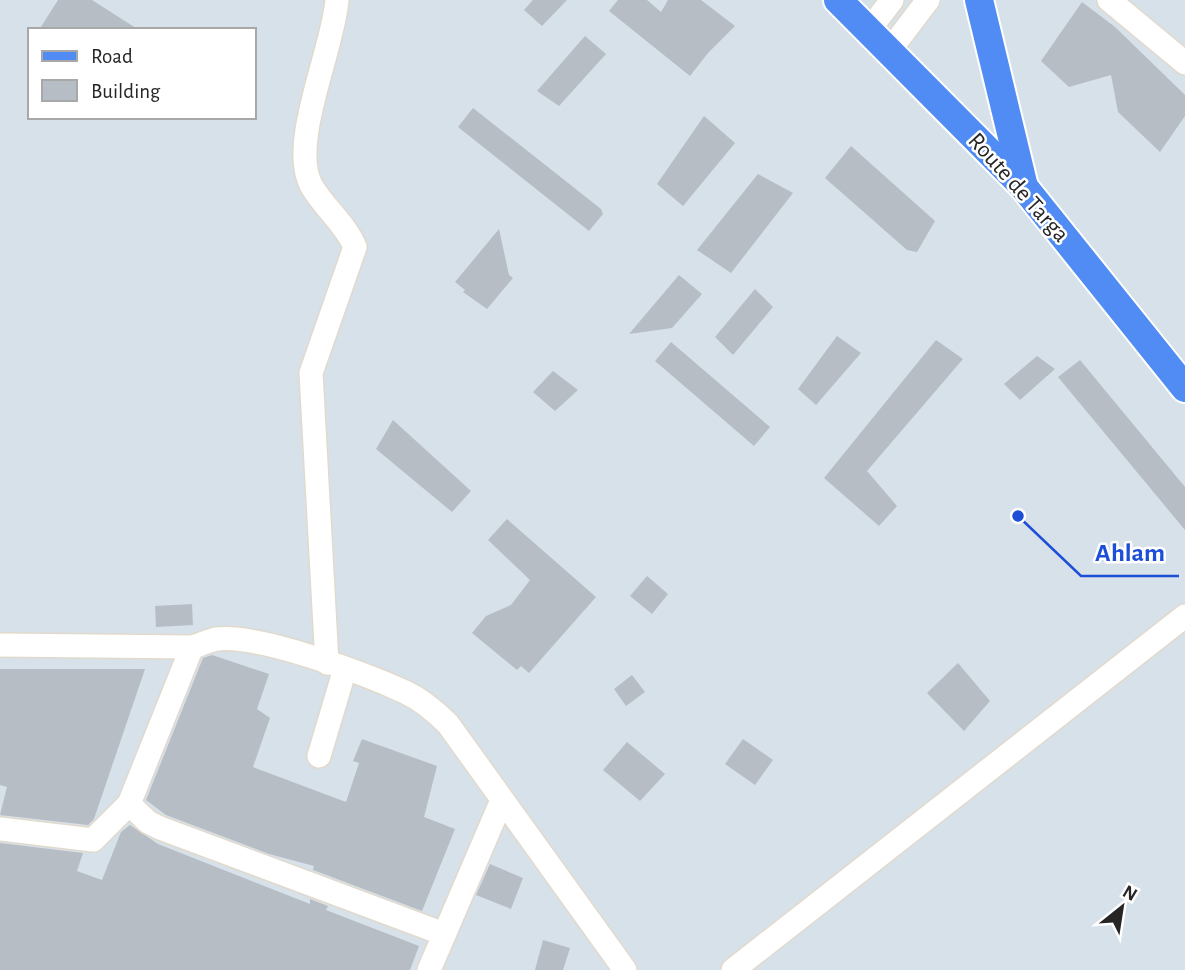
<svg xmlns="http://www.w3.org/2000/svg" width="1185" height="970" font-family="'Alegreya Sans',sans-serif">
<rect width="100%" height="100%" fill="#d7e1ea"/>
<g fill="#b7bdc5">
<polygon points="58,0 92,0 139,30 39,30"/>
<polygon points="533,0 567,0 542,26 524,10"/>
<polygon points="618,0 647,0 661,12 668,0 701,0 735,26 708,53 690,76 609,11"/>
<polygon points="1082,2 1115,27 1185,95 1185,116 1160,152 1118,112 1111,75 1069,87 1041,61"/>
<polygon points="585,36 606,54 559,106 537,91"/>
<polygon points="473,108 601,209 603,214 589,231 458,127"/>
<polygon points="704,116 735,143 683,206 657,184"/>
<polygon points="851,146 935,221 917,252 907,250 825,178"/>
<polygon points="758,174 793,193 731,273 697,250"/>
<polygon points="499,229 509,275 513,278 487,309 463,292 465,290 455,282"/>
<polygon points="679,275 702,294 672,328 629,334"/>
<polygon points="755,289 773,307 733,355 715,337"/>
<polygon points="837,336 861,353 816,405 798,389"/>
<polygon points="936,340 963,359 867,471 897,506 879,526 824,478"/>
<polygon points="671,342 770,427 754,446 655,361"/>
<polygon points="1037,356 1055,369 1020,400 1004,384"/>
<polygon points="1080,360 1185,487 1185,530 1058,377"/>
<polygon points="553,371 578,390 555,411 533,392"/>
<polygon points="393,420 471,491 452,512 376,449"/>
<polygon points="507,519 596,597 529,673 521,666 517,670 472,633 486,616 511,605 530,580 488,540"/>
<polygon points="647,576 668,594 652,614 630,596"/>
<polygon points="192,604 193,625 156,627 155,606"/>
<polygon points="212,655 269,674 257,709 270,718 253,767 346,802 359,763 353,761 362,739 437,766 424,817 455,829 422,911 313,870 314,866 269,854 166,815 146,800 203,658"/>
<polygon points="958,663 990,701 964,731 927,693"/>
<polygon points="0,669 145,669 94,819 88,825 0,815 7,787 0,785"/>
<polygon points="632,675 645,692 626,706 614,689"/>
<polygon points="743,739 773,760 755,785 725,764"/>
<polygon points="627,742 665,774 640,801 603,770"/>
<polygon points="130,825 158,844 310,904 310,899 328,906 326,910 419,946 410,970 0,970 0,843 83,853 77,871 102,880 121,832"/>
<polygon points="490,864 523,878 511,909 476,895"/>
<polygon points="543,940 570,948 563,970 535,970"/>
</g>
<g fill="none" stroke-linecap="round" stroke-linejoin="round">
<defs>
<g id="minor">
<polyline points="1109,0 1185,63"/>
<polyline points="869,30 892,0"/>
<polyline points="890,50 928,0"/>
<path d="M 0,645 L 192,647 C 200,645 209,640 217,639 C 259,634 366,674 405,692 C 422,700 435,711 448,724 L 625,970"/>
<polyline points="192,647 129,804 148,822 160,828 444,934"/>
<path d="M 327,663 L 311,373 L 355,247 C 345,223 323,207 311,185 C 289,143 333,50 337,0"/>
<polyline points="319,756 345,669"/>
<polyline points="0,829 93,840 129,804"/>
<polyline points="429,970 502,800"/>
<polyline points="733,970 1185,616"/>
</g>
<g id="major">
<polyline points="838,0 1024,187 1185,388"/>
<polyline points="979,0 1024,187"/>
</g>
</defs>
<use href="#minor" stroke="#e1dacc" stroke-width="26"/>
<use href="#major" stroke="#fff" stroke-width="32"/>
<use href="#minor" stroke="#fff" stroke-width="23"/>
<use href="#major" stroke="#518cf5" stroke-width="28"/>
</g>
<g text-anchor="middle" stroke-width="5" stroke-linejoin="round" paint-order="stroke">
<g font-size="24" fill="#262626" stroke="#fff">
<text transform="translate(1019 187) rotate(48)" y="8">Route de Targa</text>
</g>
</g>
<path fill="none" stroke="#1d4ed8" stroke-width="2.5" d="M1018 516L1081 576H1179"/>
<circle fill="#1d4ed8" stroke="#fff" stroke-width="2.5" cx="1018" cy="516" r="7"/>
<g font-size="26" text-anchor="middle" font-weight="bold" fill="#1d4ed8" stroke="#fff" stroke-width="5" stroke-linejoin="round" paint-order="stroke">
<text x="1130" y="561">Ahlam</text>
</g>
<rect x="28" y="28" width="228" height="91" fill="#ffffff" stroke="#a8a8a8" stroke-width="2"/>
<rect x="42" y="51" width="35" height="10" fill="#518cf5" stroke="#a8a8a8" stroke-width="2"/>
<text x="91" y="63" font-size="21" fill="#262626">Road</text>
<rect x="42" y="80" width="35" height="21" fill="#b7bdc5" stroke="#a8a8a8" stroke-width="2"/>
<text x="91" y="98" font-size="21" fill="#262626">Building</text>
<g transform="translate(1122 907) rotate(30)" stroke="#ffffff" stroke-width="5" paint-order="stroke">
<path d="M0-5L12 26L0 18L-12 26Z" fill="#262626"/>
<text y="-10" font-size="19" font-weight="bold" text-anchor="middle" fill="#262626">N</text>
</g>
</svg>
